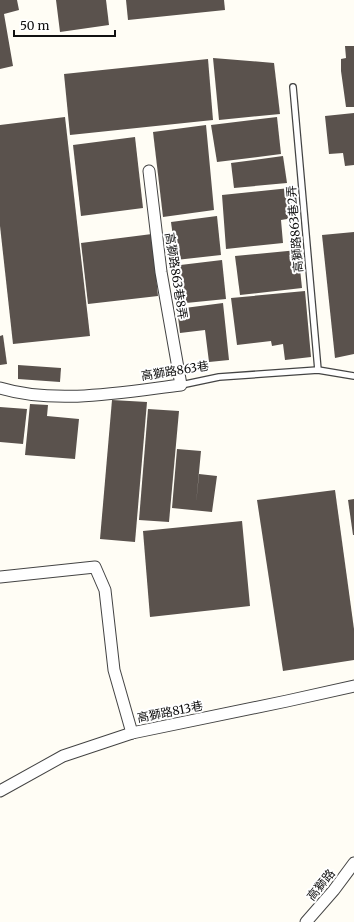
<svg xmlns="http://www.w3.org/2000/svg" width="354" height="922" font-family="Merriweather,'Noto Sans TC',serif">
<rect width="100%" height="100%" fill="#fffdf5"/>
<g fill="#5a524d">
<polygon points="0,0 17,0 19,10 4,14 13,66 0,69"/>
<polygon points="56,0 106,0 109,25 60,32"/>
<polygon points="126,0 224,0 225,10 128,20"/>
<polygon points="345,46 354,46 354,107 346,107 341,71 341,59 346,58"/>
<polygon points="213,58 274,63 280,114 219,120"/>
<polygon points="208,59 213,120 70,135 64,74"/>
<polygon points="354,113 354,165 345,166 343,153 329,154 325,116"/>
<polygon points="65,117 90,336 13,344 0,226 0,125"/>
<polygon points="277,117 281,154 217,162 211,125"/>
<polygon points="206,125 214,210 163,217 153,132"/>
<polygon points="135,137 143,208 81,216 73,145"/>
<polygon points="283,156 287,183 234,188 231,163"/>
<polygon points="290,188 293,218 281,220 283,243 226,249 222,195"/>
<polygon points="217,216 221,255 176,260 171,222"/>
<polygon points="354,232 354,354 335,358 322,235"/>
<polygon points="152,234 158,296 88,304 81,243"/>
<polygon points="298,250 302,288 240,295 235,256"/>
<polygon points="222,260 226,299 176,304 172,266"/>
<polygon points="305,291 311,357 285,360 283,344 272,346 271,341 237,345 231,298"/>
<polygon points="223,303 229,360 209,362 205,330 180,333 177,309"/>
<polygon points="3,335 7,364 0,365 0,336"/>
<polygon points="18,365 61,368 60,382 18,379"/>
<polygon points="112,400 147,402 135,542 100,539"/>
<polygon points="30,404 48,405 47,416 79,419 75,459 25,455"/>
<polygon points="0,407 27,409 23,444 0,442"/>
<polygon points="148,409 179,411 169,522 139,520"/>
<polygon points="177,449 201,451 196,504 199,474 217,476 212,512 172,508"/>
<polygon points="335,490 354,629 354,660 283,671 257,500"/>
<polygon points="354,499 354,535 353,535 348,500"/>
<polygon points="242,521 250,606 150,617 143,531"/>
</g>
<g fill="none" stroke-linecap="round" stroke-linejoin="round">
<defs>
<g id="service">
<polyline points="293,87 318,370"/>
<polyline points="181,385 219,377 318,370 354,376"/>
</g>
<g id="minor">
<path d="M 0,388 C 56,405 124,392 181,385 L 161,272 L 149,171"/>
<polyline points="0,577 95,567 105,590 114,670 132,733"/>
<polyline points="0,791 63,756 132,733 287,701 354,686"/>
<polyline points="306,922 334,890 354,863"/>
</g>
</defs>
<use href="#service" stroke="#444" stroke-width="8"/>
<use href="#minor" stroke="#444" stroke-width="13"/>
<use href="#service" stroke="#fff" stroke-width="5.5"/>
<use href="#minor" stroke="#fff" stroke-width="11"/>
</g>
<g text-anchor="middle" stroke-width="4" stroke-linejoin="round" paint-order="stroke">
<g font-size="12" fill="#111" stroke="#fff">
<text transform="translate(295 229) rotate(-95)" y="4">高獅路863巷2弄</text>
<text transform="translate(176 276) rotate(81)" y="4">高獅路863巷8弄</text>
<text transform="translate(175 371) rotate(-9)" y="4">高獅路863巷</text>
<text transform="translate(170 712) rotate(-11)" y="4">高獅路813巷</text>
<text transform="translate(321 885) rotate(-51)" y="4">高獅路</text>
</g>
</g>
<path d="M14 30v6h101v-6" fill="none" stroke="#111111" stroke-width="2"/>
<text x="20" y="30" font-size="12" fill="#111111" stroke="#ffffff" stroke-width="3" paint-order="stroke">50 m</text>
</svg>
